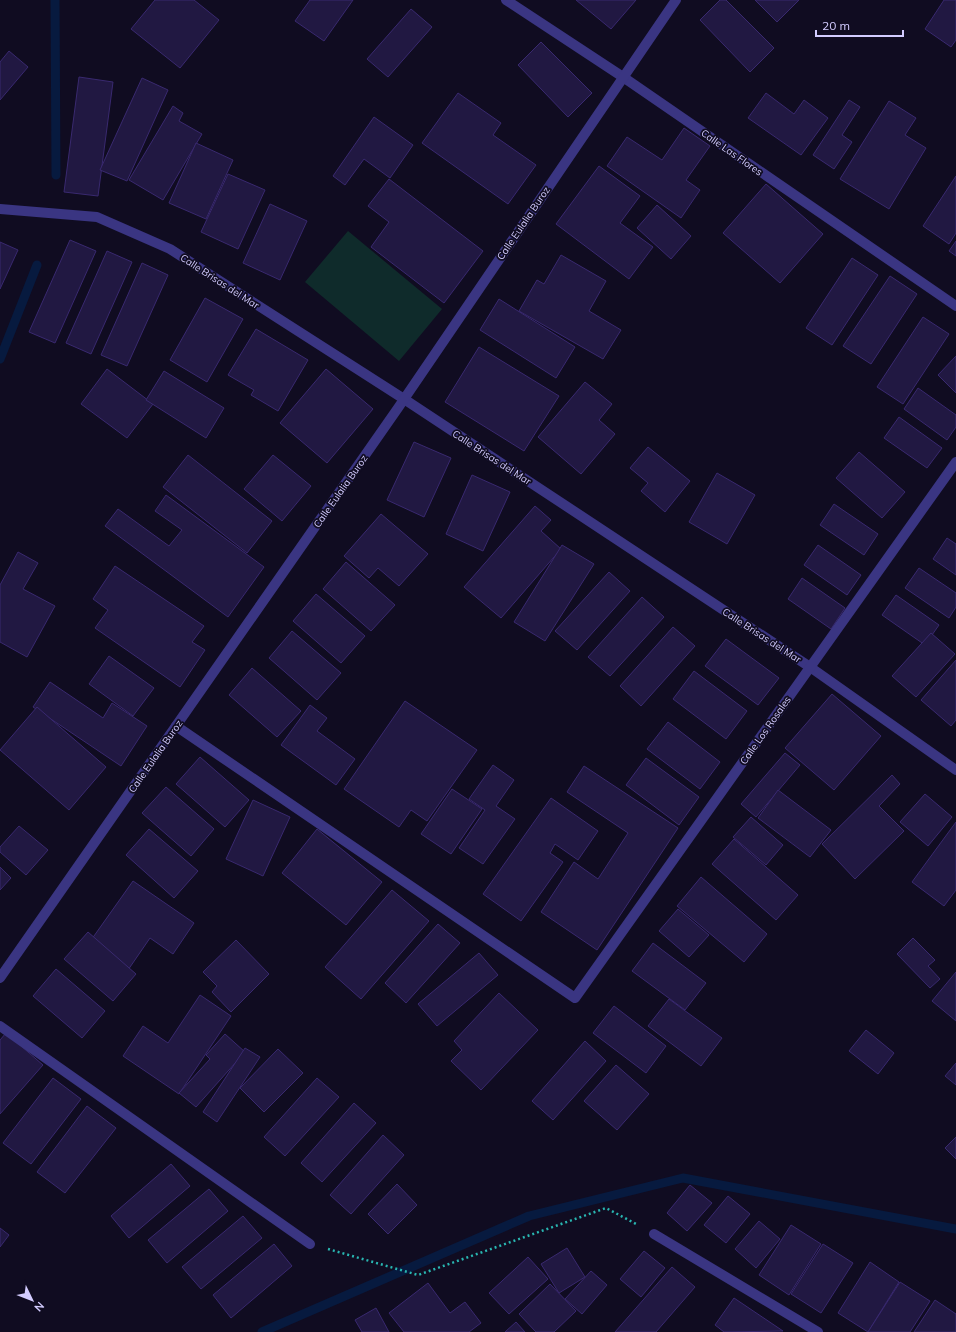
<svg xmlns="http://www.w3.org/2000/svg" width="956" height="1332" font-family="Mulish,sans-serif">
<rect width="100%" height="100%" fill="#100c21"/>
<polygon fill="#0f2b2b" points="348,231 442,309 399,361 305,282"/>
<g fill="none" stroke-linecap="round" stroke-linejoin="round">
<g stroke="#071a3f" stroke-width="9">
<polyline points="55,0 56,175"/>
<polyline points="0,359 37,265"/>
<polyline points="262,1332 529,1216 683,1178 956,1229"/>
</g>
</g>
<g fill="#211842" stroke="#39296f">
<polygon points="155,0 194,0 219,20 180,68 131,29"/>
<polygon points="310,0 353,0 324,41 295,21"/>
<polygon points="576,0 636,0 611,29"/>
<polygon points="720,0 726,0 774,48 750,72 700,20"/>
<polygon points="755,0 799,0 777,22"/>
<polygon points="944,0 956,0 956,40 951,47 925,29"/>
<polygon points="411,9 432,27 388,77 367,59"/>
<polygon points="541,42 592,93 568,117 518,65"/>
<polygon points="9,51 28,67 0,100 0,62"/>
<polygon points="79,77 113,82 98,196 64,192"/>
<polygon points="142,78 168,90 127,181 100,170"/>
<polygon points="458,93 501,123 493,135 536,165 508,204 422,143"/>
<polygon points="766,93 794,114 804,100 828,118 801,155 748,118"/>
<polygon points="849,100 860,107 842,135 852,142 834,169 813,155"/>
<polygon points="889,101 916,118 905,135 926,148 889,209 840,179"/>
<polygon points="173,106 183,113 179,121 202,134 163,200 129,180"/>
<polygon points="374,117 413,145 390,178 364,159 345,185 333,176"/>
<polygon points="684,128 710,146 686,180 700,190 681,218 607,166 627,137 662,160"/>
<polygon points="196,143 233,160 206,219 169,203"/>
<polygon points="599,166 640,196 620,223 653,247 629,279 556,224"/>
<polygon points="228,174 265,190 238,249 201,232"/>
<polygon points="956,176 956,233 949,244 923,226"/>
<polygon points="389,179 483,251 444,303 371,247 389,222 368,206"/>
<polygon points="766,184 823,234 780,283 723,233"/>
<polygon points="270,204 307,221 280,280 243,263"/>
<polygon points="657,205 691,236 671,259 637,228"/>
<polygon points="70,240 96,251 55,343 29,332"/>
<polygon points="956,241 956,256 949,251"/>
<polygon points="0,242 18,250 0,289"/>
<polygon points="107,251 132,262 91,354 66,343"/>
<polygon points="561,255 606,281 589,311 621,330 603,359 519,311 537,280 544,284"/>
<polygon points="852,258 878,275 832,345 806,328"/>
<polygon points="142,263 168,275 127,366 101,355"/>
<polygon points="890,276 917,294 871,364 843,346"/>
<polygon points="205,298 243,319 207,382 170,360"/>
<polygon points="499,299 575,347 556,378 480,330"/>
<polygon points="923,317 949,334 903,404 877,387"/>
<polygon points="256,329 308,360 278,411 251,395 254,390 228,375"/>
<polygon points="479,347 559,396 524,451 445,402"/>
<polygon points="956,356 956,393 938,375"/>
<polygon points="107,369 153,404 127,438 81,404"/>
<polygon points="326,369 373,409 327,463 280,423"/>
<polygon points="164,371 224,408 206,438 146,400"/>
<polygon points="585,382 612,404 599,420 615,434 581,474 538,437"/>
<polygon points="918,388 956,415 956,427 947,440 904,409"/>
<polygon points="899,417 942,448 927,468 884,438"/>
<polygon points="414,442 451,458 424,517 387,500"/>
<polygon points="648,447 690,481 665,512 641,491 648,483 630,468"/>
<polygon points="859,452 905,492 882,518 836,478"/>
<polygon points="188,455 272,521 247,553 163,487"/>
<polygon points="273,455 311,486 282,521 244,489"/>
<polygon points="717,473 755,495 727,544 689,522"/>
<polygon points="472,475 510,492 483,551 446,534"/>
<polygon points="166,495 264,567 228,617 105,526 118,509 169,546 182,530 155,511"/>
<polygon points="834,504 878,534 864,555 820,525"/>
<polygon points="535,506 551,520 541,531 561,549 501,618 464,587"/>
<polygon points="381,514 428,554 399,586 378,568 369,578 344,556"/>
<polygon points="947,538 956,544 956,575 933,559"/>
<polygon points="562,545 594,564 545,641 514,622"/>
<polygon points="818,545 861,575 847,595 804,565"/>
<polygon points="18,552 38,563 23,589 55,606 27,657 0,642 0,585"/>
<polygon points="346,562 395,605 371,631 323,589"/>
<polygon points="115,566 204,626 192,642 205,650 180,687 95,628 108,610 93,599"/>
<polygon points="919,568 956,593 956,607 949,618 905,588"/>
<polygon points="609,572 630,591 577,650 555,631"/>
<polygon points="802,578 845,608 831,629 788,599"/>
<polygon points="316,594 365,636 341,663 293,621"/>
<polygon points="896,595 939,625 925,645 882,615"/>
<polygon points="642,597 664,617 610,676 588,657"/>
<polygon points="673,627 695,646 641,706 620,686"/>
<polygon points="292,631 341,673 317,700 269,658"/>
<polygon points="931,633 955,654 916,697 892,676"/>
<polygon points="726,639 779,678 758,705 705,666"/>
<polygon points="109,656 154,688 133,716 89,684"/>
<polygon points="956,660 956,720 951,726 921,700"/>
<polygon points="252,668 301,711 277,737 229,695"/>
<polygon points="694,671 747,711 726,739 673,699"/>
<polygon points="50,682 103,718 112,703 147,726 121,766 33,707"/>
<polygon points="832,694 881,736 834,790 785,748"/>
<polygon points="405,701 477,750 427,821 411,810 399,827 344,789"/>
<polygon points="310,705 327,718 317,731 355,759 336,785 281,745"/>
<polygon points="37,707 106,767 69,810 0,750"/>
<polygon points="668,722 720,762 700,789 647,749"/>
<polygon points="785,753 800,765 756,817 741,804"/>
<polygon points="200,757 249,800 225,827 176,784"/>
<polygon points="646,758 699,797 679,825 626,785"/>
<polygon points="493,765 514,780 496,806 515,819 483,864 459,848 485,810 469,799"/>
<polygon points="584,766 678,828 597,950 541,912 574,862 598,879 628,833 567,792"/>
<polygon points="892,775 900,784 879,806 904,831 855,879 822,844"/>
<polygon points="166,787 214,829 191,856 142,813"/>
<polygon points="452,789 482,809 451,854 421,834"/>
<polygon points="778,790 831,830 810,857 758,818"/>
<polygon points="925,794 952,817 928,846 900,822"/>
<polygon points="551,798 598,831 578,860 555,844 550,853 563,862 521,921 483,894"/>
<polygon points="253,800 290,817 263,876 226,859"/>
<polygon points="751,817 783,845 766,865 733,837"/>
<polygon points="956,822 956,890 944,906 912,882"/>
<polygon points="19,826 48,850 26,875 0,852 0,847"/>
<polygon points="149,829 198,871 174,898 126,855"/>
<polygon points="317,829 382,882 346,925 282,873"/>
<polygon points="734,839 798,895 776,920 712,864"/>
<polygon points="0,867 11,878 0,890"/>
<polygon points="701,877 767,934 744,962 677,906"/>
<polygon points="133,881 194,923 173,954 150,938 128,970 89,943"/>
<polygon points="392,890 429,921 361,999 325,967"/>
<polygon points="678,909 709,935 689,957 659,931"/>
<polygon points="438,924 460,943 406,1003 385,983"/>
<polygon points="88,932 136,974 113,1001 64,959"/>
<polygon points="913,938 935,960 928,966 940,979 930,988 897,954"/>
<polygon points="236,940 269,974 231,1012 212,992 217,986 203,972"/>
<polygon points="653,943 706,983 685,1010 632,971"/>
<polygon points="479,953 498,975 437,1026 418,1004"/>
<polygon points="56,969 105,1011 82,1038 33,996"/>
<polygon points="956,972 956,1021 932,1001"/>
<polygon points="499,993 538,1030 481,1090 451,1061 462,1050 454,1041"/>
<polygon points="200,995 231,1016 179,1094 123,1056 143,1026 168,1043"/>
<polygon points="669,999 722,1038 701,1066 648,1026"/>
<polygon points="614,1006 666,1046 646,1073 593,1033"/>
<polygon points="866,1030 894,1053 878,1074 849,1051"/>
<polygon points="6,1033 43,1065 0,1114 0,1040"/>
<polygon points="225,1034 245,1052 196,1107 179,1093 210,1059 206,1055"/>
<polygon points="585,1041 606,1061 553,1120 532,1101"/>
<polygon points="245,1048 260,1057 217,1122 203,1112"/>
<polygon points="278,1049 303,1073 264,1112 240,1088"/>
<polygon points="956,1063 956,1085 945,1076"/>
<polygon points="616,1065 649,1094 617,1130 584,1101"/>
<polygon points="53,1078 81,1099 31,1164 3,1143"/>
<polygon points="317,1078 339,1097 285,1156 264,1137"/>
<polygon points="354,1103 376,1123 322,1182 301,1163"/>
<polygon points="87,1106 116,1128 65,1193 37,1172"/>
<polygon points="383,1135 404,1155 351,1214 330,1195"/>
<polygon points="956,1137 956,1159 945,1148"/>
<polygon points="171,1164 190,1186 129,1238 111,1216"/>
<polygon points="397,1184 417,1205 388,1234 368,1214"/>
<polygon points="690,1185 712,1203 687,1231 667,1213"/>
<polygon points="209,1189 228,1211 167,1263 148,1240"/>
<polygon points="728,1196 750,1214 726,1243 704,1225"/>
<polygon points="243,1216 262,1238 201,1289 182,1267"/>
<polygon points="759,1221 780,1239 756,1268 735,1249"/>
<polygon points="791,1225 821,1244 789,1295 759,1275"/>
<polygon points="0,1228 9,1235 0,1247"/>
<polygon points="274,1244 292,1266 231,1318 213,1295"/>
<polygon points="823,1244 853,1263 821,1313 791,1294"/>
<polygon points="567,1248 585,1277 559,1293 541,1264"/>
<polygon points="644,1251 665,1268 641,1297 620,1279"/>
<polygon points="528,1257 548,1279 509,1314 489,1293"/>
<polygon points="870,1262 899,1282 868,1332 838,1313"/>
<polygon points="672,1267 695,1287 656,1332 615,1332"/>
<polygon points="591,1271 607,1285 582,1314 565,1299"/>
<polygon points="900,1282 930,1301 910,1332 868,1332"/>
<polygon points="428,1283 450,1313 465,1302 481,1323 469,1332 404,1332 389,1313"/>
<polygon points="550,1284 576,1311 554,1332 536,1332 519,1314"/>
<polygon points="734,1298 783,1331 724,1332 715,1325"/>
<polygon points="935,1300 956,1314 956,1332 914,1332"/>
<polygon points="376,1308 389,1332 362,1332 355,1320"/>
<polygon points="516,1322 525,1332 505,1332"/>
</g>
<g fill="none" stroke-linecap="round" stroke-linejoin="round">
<polyline stroke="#29b6b1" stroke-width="2.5" stroke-dasharray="2 3" stroke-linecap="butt" points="328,1249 418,1275 606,1208 638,1225"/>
<g stroke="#3a3582" stroke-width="10">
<polyline points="506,0 623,77 956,306"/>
<polyline points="0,209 97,217 170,249 404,399 810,667 956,770"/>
<polyline points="176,726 575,998 956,462"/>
<polyline points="0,978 398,408 676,0"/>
<polyline points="0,1026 310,1244"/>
<polyline points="654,1234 818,1332"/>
</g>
</g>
<g text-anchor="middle" stroke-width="3.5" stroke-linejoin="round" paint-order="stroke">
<g font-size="10" fill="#d3ccff" stroke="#100c21">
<text transform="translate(732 152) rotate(35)" y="4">Calle Las Flores</text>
<text transform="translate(523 223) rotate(-56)" y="4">Calle Eulalia Buroz</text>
<text transform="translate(220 281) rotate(33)" y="4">Calle Brisas del Mar</text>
<text transform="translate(492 457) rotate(33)" y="4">Calle Brisas del Mar</text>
<text transform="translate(340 491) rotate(-55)" y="4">Calle Eulalia Buroz</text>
<text transform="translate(762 635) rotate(33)" y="4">Calle Brisas del Mar</text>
<text transform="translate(765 730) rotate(-55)" y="4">Calle Los Rosales</text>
<text transform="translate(155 756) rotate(-55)" y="4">Calle Eulalia Buroz</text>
</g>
</g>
<g transform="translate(32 1300) rotate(133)" stroke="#100c21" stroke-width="3" paint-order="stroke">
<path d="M0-3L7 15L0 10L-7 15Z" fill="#d3ccff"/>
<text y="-6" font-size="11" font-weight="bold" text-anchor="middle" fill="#d3ccff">N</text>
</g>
<path d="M816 30v6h87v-6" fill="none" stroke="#d3ccff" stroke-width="2"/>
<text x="822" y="30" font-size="12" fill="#d3ccff" stroke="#100c21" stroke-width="3" paint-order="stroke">20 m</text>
</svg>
